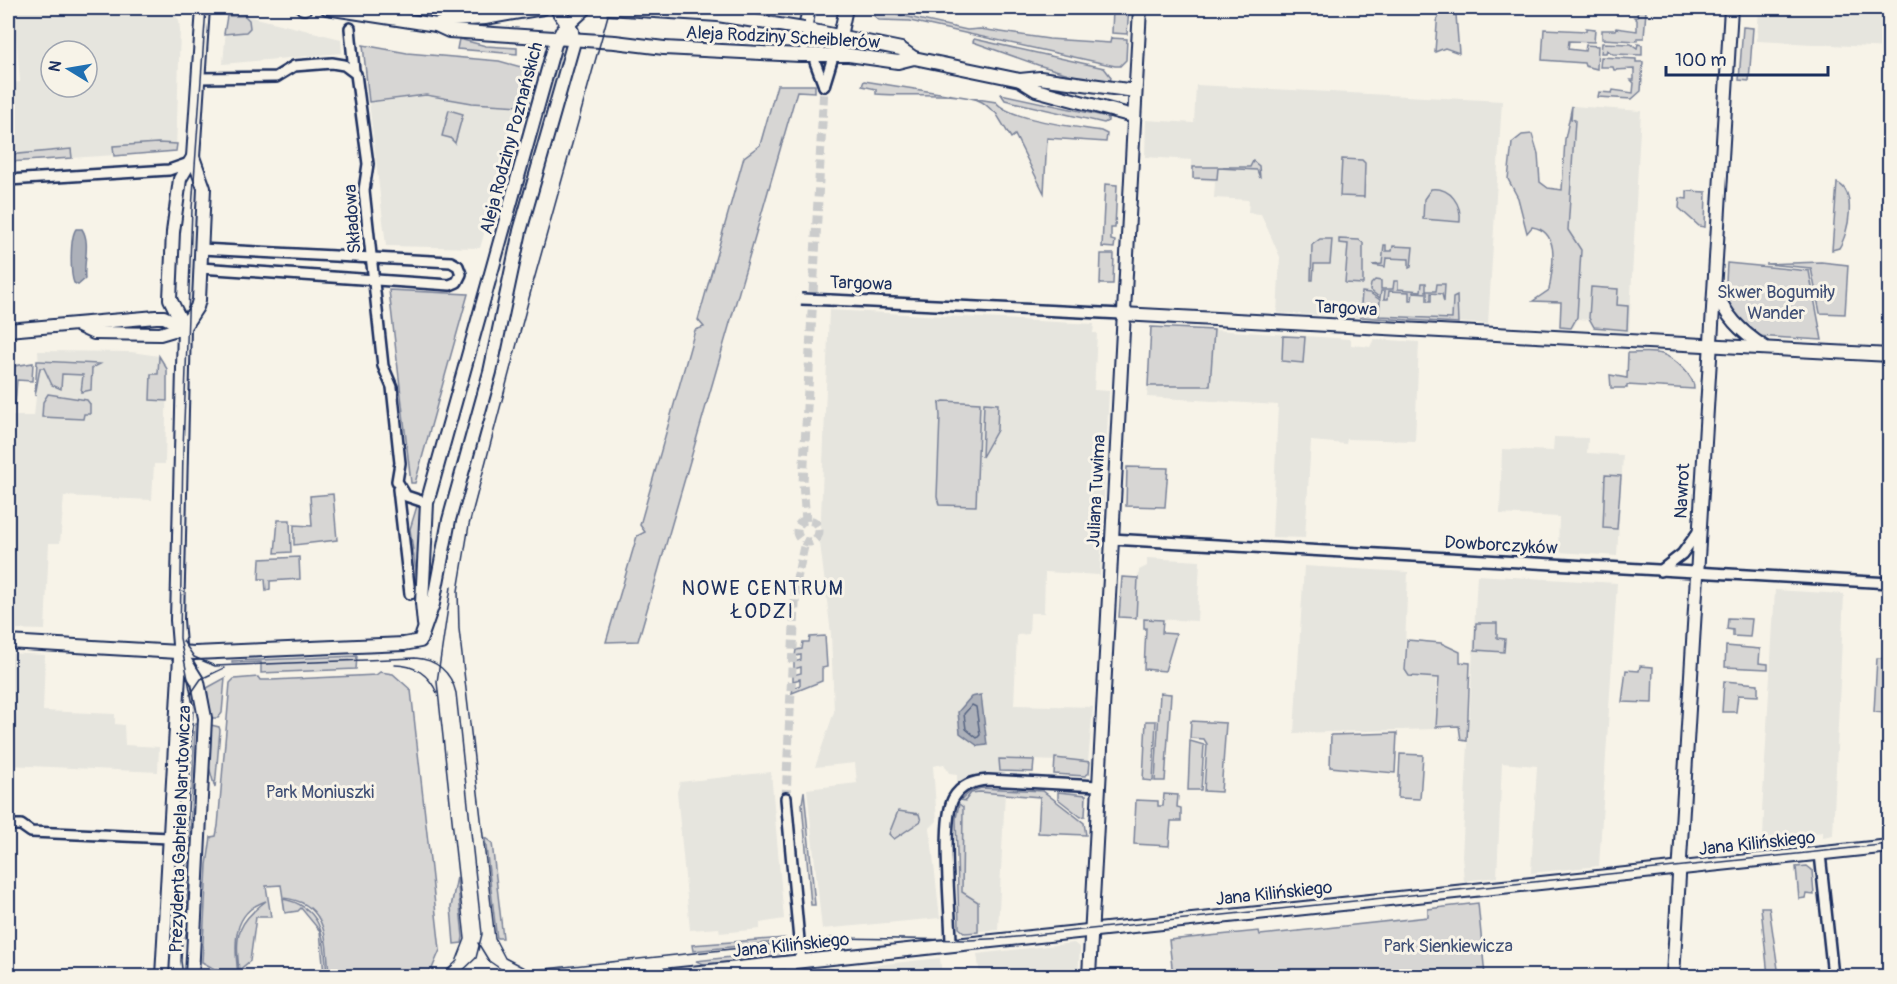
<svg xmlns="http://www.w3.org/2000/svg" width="1897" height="984" font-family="Pangolin,sans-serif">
<rect width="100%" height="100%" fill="#f7f3e8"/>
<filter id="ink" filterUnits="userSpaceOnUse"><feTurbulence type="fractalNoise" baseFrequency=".0167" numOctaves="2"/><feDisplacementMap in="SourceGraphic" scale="12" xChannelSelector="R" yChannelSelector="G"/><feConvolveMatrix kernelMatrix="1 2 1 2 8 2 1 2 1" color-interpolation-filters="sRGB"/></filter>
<g filter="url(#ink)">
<g fill="#e6e5de" fill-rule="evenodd">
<path d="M 14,8 L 170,8 L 179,20 L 180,30 L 176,151 L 10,162 L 10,83 L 20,82 ZM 51,51 L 87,51 L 87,87 L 51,87 Z"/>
<polygon points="1759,8 1889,8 1889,48 1757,41"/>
<polygon points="227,16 252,17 341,39 342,53 223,64"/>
<polygon points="1196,85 1502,101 1488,324 1277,313 1280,257 1261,214 1248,213 1249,200 1214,198 1215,181 1192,179 1192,160 1145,157 1146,120 1194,123"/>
<polygon points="426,95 472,103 521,106 480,248 386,246 369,102"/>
<polygon points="1572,106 1641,111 1629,332 1594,329 1589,320 1578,319 1573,328 1560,327"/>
<polygon points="829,310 1094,324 1093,333 1097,333 1094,390 1109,391 1100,575 1045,572 1044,613 1030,613 1029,634 1017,635 1014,705 1093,707 1088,762 999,759 1000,776 973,777 957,785 957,774 949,773 944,764 933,766 937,821 930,828 940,918 822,929 807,789 857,783 855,763 815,767 834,712 831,634 820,543"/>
<polygon points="1214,330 1351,339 1351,345 1363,346 1370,347 1374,339 1419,342 1415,441 1347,439 1346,444 1311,441 1305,538 1272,537 1278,405 1147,397 1148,386 1210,386"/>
<polygon points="38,351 131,352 159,356 167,369 165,464 154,464 152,500 64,496 60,543 49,543 45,630 8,629 12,542 8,541 8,416 34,416 39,368"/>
<polygon points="1554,437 1588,438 1587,453 1623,455 1617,556 1558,552 1559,517 1500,514 1502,449 1553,451"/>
<polygon points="1147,558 1200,561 1197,621 1136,618 1139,570 1147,566"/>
<polygon points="1304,566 1408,572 1404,671 1409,677 1437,678 1435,729 1294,733"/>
<polygon points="1477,575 1617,583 1599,866 1531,873 1537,766 1502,763 1497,877 1464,881 1462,856"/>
<polygon points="1775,590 1844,594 1833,835 1823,837 1823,832 1763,838 1764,812 1762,812"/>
<polygon points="8,653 45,655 43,711 115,714 115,724 124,725 125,745 159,747 158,772 8,765"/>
<polygon points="771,772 784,919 760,923 760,929 720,933 719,928 690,930 677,792 680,782"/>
<polygon points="1005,792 998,930 962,932 959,928 957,808 961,800 965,801 971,793"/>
<polygon points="1074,943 1080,948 1078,976 980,976 977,954"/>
<polygon points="940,958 942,976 839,976 839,969"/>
</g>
<g fill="#d7d6d4" stroke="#798299" stroke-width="1.5">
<polygon points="865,8 881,8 881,11 967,30 980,29 1049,39 1110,43 1111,38 1127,39 1126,60 1120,66 1115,66 910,21 879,20"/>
<polygon points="1113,8 1129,8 1127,34 1112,33"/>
<polygon points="1638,8 1646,10 1644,38 1637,38 1637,41 1602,39 1602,30 1615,30 1616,28 1637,31 1637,20 1634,17 1637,17"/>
<polygon points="1438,11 1443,11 1443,15 1456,15 1459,53 1445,48 1435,52"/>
<polygon points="227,16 245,16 249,20 250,28 246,32 224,34"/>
<polygon points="1743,27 1753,28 1749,81 1739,80"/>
<polygon points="1586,28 1595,29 1594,42 1569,41 1568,49 1585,51 1586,45 1598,46 1597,69 1585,66 1584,63 1542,60 1544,29 1586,31"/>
<polygon points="459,39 486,46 517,48 517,54 457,49"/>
<polygon points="974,39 1104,68 1111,77 1110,83 1086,79 1038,65 973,42"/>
<polygon points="1602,43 1631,44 1637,48 1638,44 1642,45 1642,55 1613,54 1607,50 1606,53 1601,53"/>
<polygon points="363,45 407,53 499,61 532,70 521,106 472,103 426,95 369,102"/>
<polygon points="1601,57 1636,59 1636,62 1643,62 1641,91 1632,99 1598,97 1599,92 1612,93 1613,90 1633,93 1634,83 1631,80 1634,80 1634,69 1614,70 1613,67 1600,67"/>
<path d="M 864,81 L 996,102 C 1009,120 1078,127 1101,131 L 1107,134 L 1106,142 L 1047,138 L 1044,193 L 1015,135 L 1011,138 L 996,113 C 989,110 988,105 982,102 C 961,90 897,97 876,94 L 876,89 L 862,86 Z"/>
<polygon points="777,85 815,85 815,92 797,91 638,641 606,642 637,536 645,532 640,525 695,330 704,327 698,320 744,157 760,145"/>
<polygon points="1001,94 1108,117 1108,121 1104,123 1005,100"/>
<path d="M 1572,106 L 1571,119 L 1575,120 L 1568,230 L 1581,250 L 1577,317 L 1571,328 L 1560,327 L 1561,302 L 1533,301 L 1549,290 C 1552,270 1562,231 1532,227 L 1527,233 L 1518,198 L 1508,179 L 1512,143 L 1522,135 L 1532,134 L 1538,154 L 1540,182 L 1548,188 L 1562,190 L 1565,139 Z"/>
<polygon points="449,110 463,114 455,143 450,138 442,136"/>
<polygon points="158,143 177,144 176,151 114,156 113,146"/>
<polygon points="71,149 72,158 8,162 8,155"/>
<polygon points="1342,159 1362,160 1365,163 1364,197 1340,196"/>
<polygon points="1253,161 1259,166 1260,178 1257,170 1218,168 1217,179 1193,178 1193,167 1250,167"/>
<path d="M 1837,183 C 1857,191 1849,233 1839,248 L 1832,250 Z"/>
<polygon points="1105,184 1117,185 1115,228 1111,228 1111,240 1115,241 1114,248 1102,247"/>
<path d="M 1431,189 C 1451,187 1462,205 1460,222 L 1423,219 L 1424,199 Z"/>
<polygon points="1687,191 1706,192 1705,227 1699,226 1679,208 1680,198 1687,199"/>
<polygon points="1320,239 1332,239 1330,264 1314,264 1313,280 1311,280 1312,245"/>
<polygon points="1339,239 1359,240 1363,243 1363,284 1345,283 1348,244 1339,243"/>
<polygon points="1384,245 1386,245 1386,251 1392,251 1393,246 1413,247 1411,267 1409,268 1409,259 1386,258 1385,267 1372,265 1382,264"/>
<polygon points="1101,254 1114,254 1113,284 1100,284"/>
<polygon points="1821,262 1848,265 1845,314 1820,313 1811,268 1766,264"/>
<polygon points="1727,263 1809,271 1822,340 1756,336 1739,324 1725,300"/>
<polygon points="1375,280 1381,281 1381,289 1393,289 1394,281 1398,281 1398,289 1421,291 1422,283 1426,283 1426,291 1436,291 1437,284 1445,284 1444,302 1442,294 1431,293 1431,301 1427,301 1427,293 1413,292 1412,300 1409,300 1409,292 1389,291 1388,299 1384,299 1385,291 1381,291 1380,298 1370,290 1371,284"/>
<polygon points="1591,287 1618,289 1617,305 1628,306 1627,330 1594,327 1589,318"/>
<polygon points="389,290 468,294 415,483 411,483"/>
<polygon points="1362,292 1370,293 1380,300 1379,316 1452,319 1453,298 1457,296 1458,323 1360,317"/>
<polygon points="1151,327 1214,330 1210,386 1148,386"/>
<polygon points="1283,336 1305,337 1303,363 1282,361"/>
<path d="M 1628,353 C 1638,353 1652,351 1662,354 C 1674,358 1695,376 1694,389 L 1627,385 L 1627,388 L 1611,388 L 1610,375 L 1627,378 Z"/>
<polygon points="159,356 167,369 167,401 150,400 151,374 158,374"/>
<polygon points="37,361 39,361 100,364 92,368 91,390 81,392 83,375 62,374 61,389 52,385 44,368 40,368 35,396"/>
<polygon points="33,363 32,381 17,380 15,405 8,406 8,367"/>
<polygon points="48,394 87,400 90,404 90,414 84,414 83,419 42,417 43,402"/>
<polygon points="944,401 980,403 976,506 939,505 937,497 940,416 939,403"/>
<polygon points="984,403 998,404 997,430 982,457"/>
<polygon points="1127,467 1168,468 1165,507 1126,506"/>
<polygon points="1605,475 1621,476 1617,529 1603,528"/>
<polygon points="333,494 337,540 294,545 294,525 312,526 310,496"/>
<polygon points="417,506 421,508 418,586 410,529"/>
<polygon points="278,520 290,520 291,552 275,553"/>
<polygon points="299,557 300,579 270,581 270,589 266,591 265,579 259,579 260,559"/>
<polygon points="1122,577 1138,578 1136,618 1119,617"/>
<polygon points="1728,618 1752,619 1750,637 1733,636 1733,630 1727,629"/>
<polygon points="1144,619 1163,620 1162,633 1176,634 1165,671 1144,669 1146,628 1144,628"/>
<polygon points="1476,623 1497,623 1497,638 1505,639 1504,652 1475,650"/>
<polygon points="825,636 827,667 822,668 822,681 792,693 793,688 800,685 800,679 793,681 793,675 801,673 801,667 794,669 794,662 801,660 801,655 795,656 796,650 802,649 803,642 809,642 810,637"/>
<polygon points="1407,640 1441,643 1460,652 1460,662 1470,663 1467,741 1461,740 1459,726 1436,727 1439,678 1409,676 1405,670"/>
<polygon points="1726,646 1760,649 1759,663 1768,664 1768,669 1725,667"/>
<polygon points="357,656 356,669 261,673 261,662 232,663 232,661"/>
<polygon points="1877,658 1889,659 1887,713 1874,712"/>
<polygon points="1640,666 1653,667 1652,703 1622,702 1626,670 1639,671"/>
<path d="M 380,672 L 393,674 L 411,690 L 440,950 L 431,971 L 390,976 L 390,974 L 326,976 L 329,975 C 326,940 328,902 283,898 L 281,885 L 266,886 L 271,917 L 256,917 L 250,961 L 239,970 C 235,934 237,923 266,901 C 232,912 234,944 238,974 L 233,976 L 225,975 L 202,962 L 207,865 L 211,837 L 216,836 L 218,826 L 230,683 L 234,679 L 258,677 L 260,680 L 272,680 L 376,675 Z"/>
<polygon points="225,678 222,713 218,718 211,718 207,688"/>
<polygon points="1724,681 1758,684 1758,696 1738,695 1736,712 1722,712"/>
<polygon points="1160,693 1171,694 1165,781 1155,781"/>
<polygon points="1146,721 1156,721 1153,781 1143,780"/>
<polygon points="1191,721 1226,723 1221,792 1204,791 1207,744 1204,739 1190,738"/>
<polygon points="182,723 173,937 170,937"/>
<polygon points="195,724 198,724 186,938 185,937"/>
<polygon points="211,725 219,727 220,730 215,788 209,767"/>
<polygon points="1397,733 1395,773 1330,767 1331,735"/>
<polygon points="1190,741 1204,745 1201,790 1188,790"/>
<polygon points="1400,754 1423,755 1420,799 1398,798"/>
<polygon points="1055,758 1090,762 1089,773 1085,776 1054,774"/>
<polygon points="999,759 1034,760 1033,772 1000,771"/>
<polygon points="981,788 1043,791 1084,823 1086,835 1038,833 1040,797 980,792 971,793 965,801 961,800 970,792"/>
<polygon points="804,791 815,905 811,905 802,804"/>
<polygon points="1058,792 1086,795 1085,816 1081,817 1058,799"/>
<polygon points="1164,794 1178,795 1177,807 1181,808 1181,821 1171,821 1169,846 1134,844 1136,800 1158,801 1158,806 1163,806"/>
<polygon points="959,804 963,807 962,892 978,902 978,932 965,933 959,928 956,818"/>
<polygon points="898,811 919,814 921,821 894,839 889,834"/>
<polygon points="485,838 492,843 503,938 497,938 496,932"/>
<polygon points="1807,866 1812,870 1814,895 1806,894 1805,898 1799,899 1796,867"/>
<polygon points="457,877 463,937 462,943 454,944 451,907"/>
<path d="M 283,899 C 325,907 324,941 327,975 L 324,975 L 320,931 L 301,908 L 298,911 L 285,913 Z"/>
<polygon points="1478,903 1485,976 1173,976 1169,940 1259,931 1260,935 1428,917 1428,909"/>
<polygon points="1761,907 1769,907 1779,976 1768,976"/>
<polygon points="785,938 785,941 693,951 692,945"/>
<polygon points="792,950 785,956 706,965 696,961"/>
</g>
<g fill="#acb0b9" stroke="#727c95" stroke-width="1.5">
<path d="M 76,229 L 82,229 C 91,243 83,262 85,279 L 78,285 L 74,283 C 70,273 70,237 76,229 Z"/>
<polygon points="981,695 987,745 978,746 960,733 958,712 971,697"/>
</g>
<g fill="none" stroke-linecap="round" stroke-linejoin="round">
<polygon stroke="#556382" stroke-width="1.5" points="972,705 976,707 980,735 977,738 966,729 964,714"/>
<g stroke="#cbcccc" stroke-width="9" stroke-dasharray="9 4.5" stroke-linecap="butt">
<circle cx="808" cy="531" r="11"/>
<polyline points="806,521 803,483 824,86"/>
<polyline points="786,798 796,583 805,542"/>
</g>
<defs>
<g id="street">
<polyline points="350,28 354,71"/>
<polyline points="815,62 824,86"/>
<polyline points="199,78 276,77 294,66 332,63 344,65 356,74 368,164 364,190 383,366 392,387 400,463 397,481 406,496 427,503"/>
<polyline points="824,86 832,60"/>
<polyline points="8,180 169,170 189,163"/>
<polyline points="200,268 450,285 457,282 461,274 458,266 451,262 201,249"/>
<polyline points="830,300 1122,314"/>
<polyline points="398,489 410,594"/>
<polyline points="1111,539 1890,583"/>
<polyline points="1660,571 1682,554 1698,532"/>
<polyline points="786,798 801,962"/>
<polyline points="8,825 21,825 31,832 170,838"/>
<polyline points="1820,854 1833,976"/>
<path d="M 951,945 C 951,913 941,822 953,799 C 961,785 973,781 988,780 L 1098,786"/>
<polyline points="790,963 791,976"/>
</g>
<g id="secondary">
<polyline points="303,8 305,8"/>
<polyline points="327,8 436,25 449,31 615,42 664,48"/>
<polyline points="809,8 800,55 849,55 898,62 914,58 1020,80 1040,78 1135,91"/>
<polyline points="436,25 451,20 485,18 543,8"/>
<polyline points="804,29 901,49 914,58"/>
<polyline points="836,55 846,8"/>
<polyline points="1020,80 1036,90 1133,116"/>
<path d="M 1715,289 C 1725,316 1740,331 1764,347"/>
<polyline points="1122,314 1890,355"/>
<polyline points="79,326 94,333 160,334 184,327"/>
<polyline points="184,327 170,299 173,232 180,179 193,157 203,8"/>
<polyline points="8,330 156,317 164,317 184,327"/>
<polyline points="424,624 422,603 427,503 555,44 563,29 586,8"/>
<polyline points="8,642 195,653 404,644 420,641 433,604 449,520 490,372 520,231 573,45 572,31 556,8"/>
<polyline points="180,653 198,682 205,718 192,976"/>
<polyline points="162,976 180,657 177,620 184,327 197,307 199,300 204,188 193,157"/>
<polyline points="662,976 1890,846"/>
<polyline points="1089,976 1140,8"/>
<polyline points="1673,976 1731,8"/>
</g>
</defs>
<use href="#street" stroke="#1b2f5e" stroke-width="14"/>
<use href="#secondary" stroke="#1b2f5e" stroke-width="16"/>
<use href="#street" stroke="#f7f3e8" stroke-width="9"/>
<use href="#secondary" stroke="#f7f3e8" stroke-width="12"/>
<g stroke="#1b2f5e" stroke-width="1.5">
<path d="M 183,641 L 194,657 L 215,666 L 415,658 C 436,659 451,672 456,693 L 482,934 L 476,958 L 457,976"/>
<path d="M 395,665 C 415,665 429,675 437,693"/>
<polyline points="190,695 201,679 224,668"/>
<polyline points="478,943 489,961 508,974"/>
<polyline points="526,969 505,958 495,939 459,629 458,591 469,525 532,287 610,8"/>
<polyline points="183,976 181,961 193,705 180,638 183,449 192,209 206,8"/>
<polyline points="441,976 456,962 465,939 437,682 451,587"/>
<polyline points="479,976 834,938 969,940 1006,938 1890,844"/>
</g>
<defs>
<polyline id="street-bridge" points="801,299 830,300"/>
<g id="secondary-bridge">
<polyline points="607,8 718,15 804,29"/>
<polyline points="664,48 800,55"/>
</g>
</defs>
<use href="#street-bridge" stroke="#1b2f5e" stroke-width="14" stroke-linecap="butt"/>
<use href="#secondary-bridge" stroke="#1b2f5e" stroke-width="16" stroke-linecap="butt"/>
<use href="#street-bridge" stroke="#f7f3e8" stroke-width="9"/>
<use href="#secondary-bridge" stroke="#f7f3e8" stroke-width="12"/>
</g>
</g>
<g text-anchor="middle" stroke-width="6" stroke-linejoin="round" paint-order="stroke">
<g font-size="18" fill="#1b2f5e" stroke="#f7f3e8">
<text transform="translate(783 37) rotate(3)" y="6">Aleja Rodziny Scheiblerów</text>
<text transform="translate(511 138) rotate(-75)" y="6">Aleja Rodziny Poznańskich</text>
<text transform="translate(352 219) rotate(-94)" y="6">Składowa</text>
<text transform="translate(861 283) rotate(2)" y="6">Targowa</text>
<text transform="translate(1346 308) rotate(3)" y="6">Targowa</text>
<text transform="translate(1096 491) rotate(-87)" y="6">Juliana Tuwima</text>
<text transform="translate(1682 491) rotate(-87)" y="6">Nawrot</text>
<text transform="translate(1501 545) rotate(3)" y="6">Dowborczyków</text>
<text transform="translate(180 829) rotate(-88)" y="6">Prezydenta Gabriela Narutowicza</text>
<text transform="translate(1757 843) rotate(-6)" y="6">Jana Kilińskiego</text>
<text transform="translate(1274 893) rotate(-6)" y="6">Jana Kilińskiego</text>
<text transform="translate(791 945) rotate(-6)" y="6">Jana Kilińskiego</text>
</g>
<g font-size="18" fill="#415076" stroke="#f7f3e8">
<text x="1776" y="298">Skwer Bogumiły<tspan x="1776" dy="21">Wander</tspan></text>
<text x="320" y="798">Park Moniuszki</text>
<text x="1448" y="952">Park Sienkiewicza</text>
</g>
<g font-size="20" letter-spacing="1.5" fill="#1b2f5e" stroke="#f7f3e8">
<text x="763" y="595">NOWE CENTRUM<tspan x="763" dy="23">ŁODZI</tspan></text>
</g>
</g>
<rect width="1897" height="984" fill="none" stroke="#f7f3e8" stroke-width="30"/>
<rect x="15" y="15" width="1867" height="954" fill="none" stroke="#1b2f5e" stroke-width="2" filter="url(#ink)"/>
<g transform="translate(69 69) rotate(281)"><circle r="28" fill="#f7f3e8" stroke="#9fa5b1" stroke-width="1.5"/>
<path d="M0-4.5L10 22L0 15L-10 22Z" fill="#1f6fb2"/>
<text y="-9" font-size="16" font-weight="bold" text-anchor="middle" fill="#1b2f5e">N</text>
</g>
<path d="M1666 66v9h162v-9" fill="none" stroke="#1b2f5e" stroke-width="3"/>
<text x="1675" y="66" font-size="18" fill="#1b2f5e" stroke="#f7f3e8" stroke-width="4.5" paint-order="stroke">100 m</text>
</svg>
